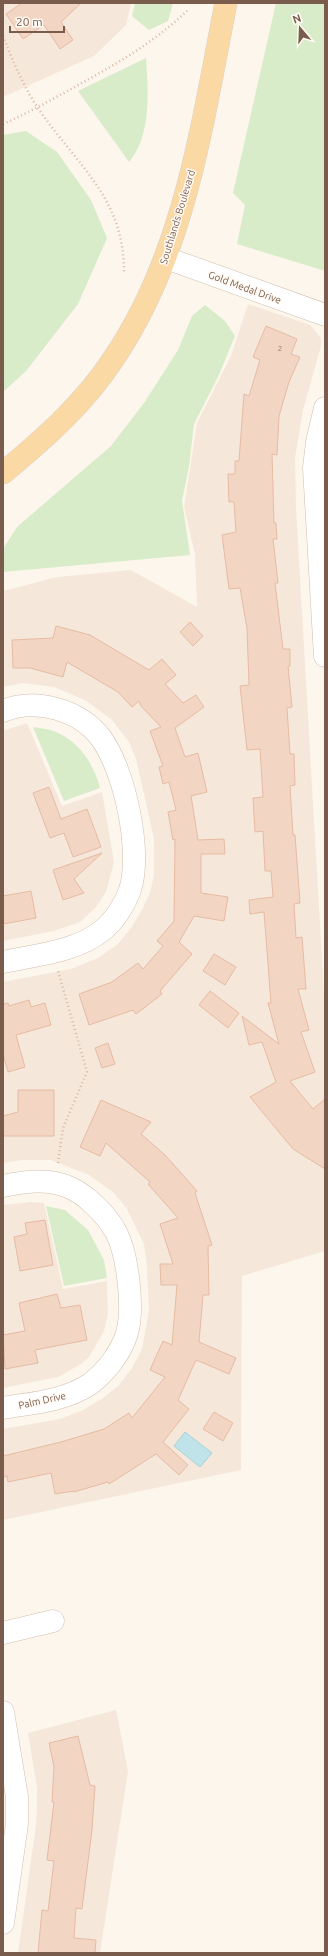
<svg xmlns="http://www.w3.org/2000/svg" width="328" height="1956" font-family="Ubuntu,sans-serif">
<rect width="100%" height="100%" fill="#fdf6ec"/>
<g fill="#f5e8da">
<polygon points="3,3 131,3 126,25 94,56 3,97"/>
<polygon points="248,304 310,325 321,338 321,346 303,410 295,458 296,508 325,1012 325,1251 242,1276 241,1470 3,1520 3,1429 60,1419 83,1410 102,1399 119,1385 132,1368 142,1349 149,1310 147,1268 144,1244 127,1209 114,1193 89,1175 51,1160 22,1160 3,1163 3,982 71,969 98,958 118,944 131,928 142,910 150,893 154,875 154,839 136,759 129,742 112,720 85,700 54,687 23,683 3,687 3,591 57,577 131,570 197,607 195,554 184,507 197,423 231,356"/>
<polygon points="27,723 62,806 102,792 114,862 106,892 96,907 80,922 54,931 3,941 3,731"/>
<polygon points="31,1202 44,1203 63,1289 107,1281 108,1314 104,1331 89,1357 81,1364 58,1377 3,1388 3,1205"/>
<polygon points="116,1710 128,1771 100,1953 18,1953 36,1825 37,1808 37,1788 28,1733"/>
</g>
<g fill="#d8ecc9">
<polygon points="135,3 173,3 168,21 149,30 132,16"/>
<polygon points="276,3 325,3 325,271 237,244 245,205 233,193"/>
<path d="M 146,58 C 148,91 152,135 129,162 L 78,91 Z"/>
<polygon points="26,131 57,152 91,200 107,238 78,304 26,371 3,392 3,135"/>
<polygon points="205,305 225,321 235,336 218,377 194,424 189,466 182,501 190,555 3,572 3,549 17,527 111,446 144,403 178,350 192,316"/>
<path d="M 33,727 C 40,728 48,729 54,731 C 79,741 94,764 100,788 L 64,801 Z"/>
<polygon points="46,1206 65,1210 88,1230 104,1260 107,1278 64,1286"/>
</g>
<polygon fill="#bfe3e8" stroke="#a5d3da" points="185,1432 212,1453 200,1467 174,1446"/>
<g fill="#f3d5c3" stroke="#e6bba3">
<polygon points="22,3 81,3 61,22 73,40 60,49 44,25 23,39 6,14"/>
<polygon points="266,326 297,339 291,354 300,357 289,382 279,416 277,455 272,454 274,523 276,523 277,539 273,539 278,583 275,583 283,649 290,649 290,666 288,666 292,707 287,708 290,754 294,754 295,785 290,786 293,835 295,835 300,903 294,904 296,938 302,937 306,989 298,989 309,1030 301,1032 315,1072 290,1081 313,1109 325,1099 325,1169 293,1149 250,1097 276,1082 262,1042 249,1045 242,1016 279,1044 268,1003 271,1003 264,912 250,914 249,900 273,897 271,871 265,871 263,831 255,832 253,798 263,797 260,749 247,750 240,686 249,685 247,628 240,588 229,589 222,535 236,532 234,502 229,502 228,474 235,474 235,461 239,461 244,394 249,396 260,360 253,357"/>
<polygon points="190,622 203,636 193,646 180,632"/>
<polygon points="56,626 90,635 149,670 162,659 176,675 165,684 183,703 196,695 204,707 175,728 185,757 198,753 207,792 191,796 198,840 224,839 225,854 201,854 201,893 228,897 224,921 194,916 179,942 192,954 160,991 162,994 136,1014 133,1010 89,1025 79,994 112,982 138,963 143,969 163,946 157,941 174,921 175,839 173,840 168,812 176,810 169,782 163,784 159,767 163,766 150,731 161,727 141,706 139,701 132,707 118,692 67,662 63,677 30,668 13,668 12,640 53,638"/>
<polygon points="49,787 61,819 87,809 101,847 73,857 64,833 50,838 33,793"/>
<polygon points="102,853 74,879 84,893 63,900 53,870"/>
<polygon points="31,891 36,918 3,924 3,896"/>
<polygon points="214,954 236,967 225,985 203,971"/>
<polygon points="210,991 239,1013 228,1028 199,1005"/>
<polygon points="29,1000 31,1007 45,1003 51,1025 16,1035 25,1067 8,1072 3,1054 3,1004 8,1003 9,1006"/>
<polygon points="108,1043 115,1064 102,1068 95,1048"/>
<polygon points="18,1090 54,1090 54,1136 3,1136 3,1116 18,1112"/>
<polygon points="101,1100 151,1122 141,1134 165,1155 197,1191 195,1193 212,1245 208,1246 209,1295 203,1295 199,1342 236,1358 229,1374 196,1360 178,1400 189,1409 163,1442 188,1465 179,1475 156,1454 109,1484 108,1482 74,1492 74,1491 55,1494 51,1473 8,1482 7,1476 3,1477 3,1456 61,1442 104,1429 129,1413 132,1418 165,1377 150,1370 163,1341 172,1345 177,1285 161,1285 160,1264 173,1264 160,1224 178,1218 148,1184 150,1182 106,1143 100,1156 80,1147"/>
<polygon points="45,1220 53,1265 20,1271 14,1237 27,1234 25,1223"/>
<polygon points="57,1294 61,1308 80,1305 87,1340 35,1350 38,1363 5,1369 3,1335 25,1331 19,1303"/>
<polygon points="214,1412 233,1423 223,1441 203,1429"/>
<polygon points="78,1736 90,1785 95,1786 92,1830 82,1909 76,1908 74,1938 96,1940 95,1953 38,1953 42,1910 48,1911 54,1861 47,1860 54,1802 52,1802 54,1767 49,1743"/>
</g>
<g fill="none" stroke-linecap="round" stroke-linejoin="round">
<defs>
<g id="minor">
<polyline points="166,258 325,315"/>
<polyline points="325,408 317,442 314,468 325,656"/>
<path d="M 3,711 C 35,697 80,710 101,738 C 125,771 142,851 130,890 C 125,904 115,920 103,930 C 76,952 36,955 3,962"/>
<path d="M 3,1186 C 23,1182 46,1178 66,1186 C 85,1193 106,1214 116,1232 C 128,1255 134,1309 127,1333 C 121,1353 106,1372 90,1384 C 65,1401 32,1403 3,1408"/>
<polyline points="3,1633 53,1621"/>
<polyline points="3,1712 17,1797 17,1824 3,1923"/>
</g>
<path id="major" d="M 3,473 C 44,439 85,403 114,358 C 185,253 202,124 226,3"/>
</defs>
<use href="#minor" stroke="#d1beb0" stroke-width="23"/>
<use href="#major" stroke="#dad1cd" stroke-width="23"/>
<g stroke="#d9b8a5" stroke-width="2.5" stroke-dasharray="1 3" stroke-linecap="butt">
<path d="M 3,36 C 13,61 23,86 38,108 C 76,165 124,196 124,272"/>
<path d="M 3,124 C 26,114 49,101 71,89 C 113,66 154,43 189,9"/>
<polyline points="58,1163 63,1128 87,1072 58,971"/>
</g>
<use href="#minor" stroke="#fff" stroke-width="22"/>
<use href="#major" stroke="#fbd9a5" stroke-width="22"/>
</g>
<g text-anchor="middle" stroke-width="3" stroke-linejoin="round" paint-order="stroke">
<g font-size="8" fill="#987a6a">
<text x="280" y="351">2</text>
</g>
<g font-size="10" fill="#7a5c4d" stroke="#fffaf3">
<text transform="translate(177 217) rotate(-73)" y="4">Southlands Boulevard</text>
<text transform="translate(245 287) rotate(20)" y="4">Gold Medal Drive</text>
<text transform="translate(42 1400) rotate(-12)" y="4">Palm Drive</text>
</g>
</g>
<rect width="328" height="1956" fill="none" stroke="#7a5c4d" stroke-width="8"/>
<g transform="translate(300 28) rotate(341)" stroke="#fffaf3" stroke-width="3" paint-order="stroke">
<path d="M0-3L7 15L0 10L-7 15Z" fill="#7a5c4d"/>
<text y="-6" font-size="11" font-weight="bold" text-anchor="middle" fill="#7a5c4d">N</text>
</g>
<path d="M10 26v6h54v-6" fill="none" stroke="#7a5c4d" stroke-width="2"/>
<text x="16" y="26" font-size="12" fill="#7a5c4d" stroke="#fffaf3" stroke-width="3" paint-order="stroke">20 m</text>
</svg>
